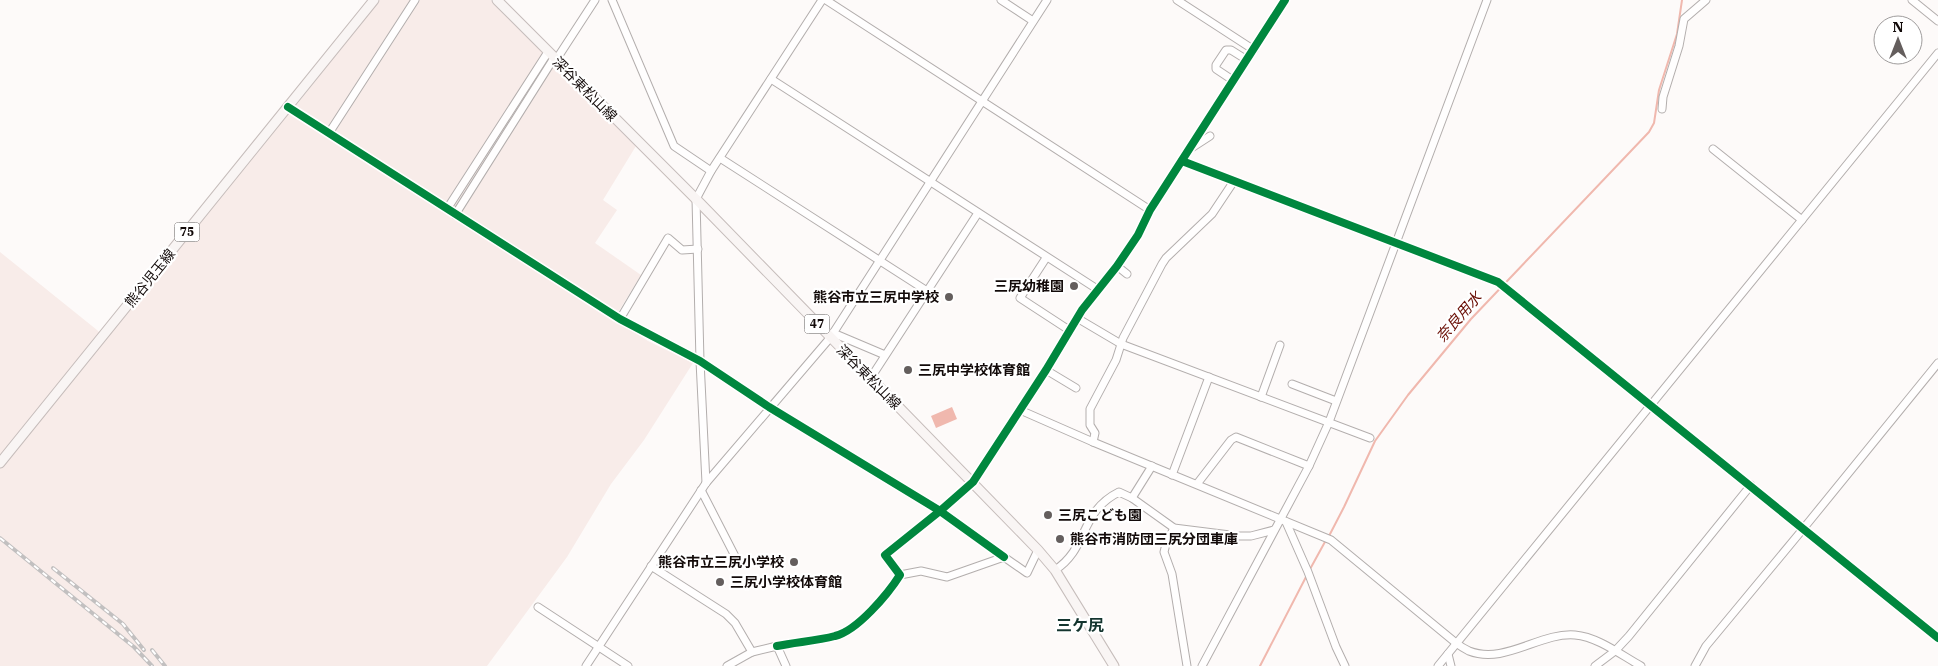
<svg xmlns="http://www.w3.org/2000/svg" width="1938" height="666" font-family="'IBM Plex Serif','Noto Sans JP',serif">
<rect width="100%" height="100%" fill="#fdfaf9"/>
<polygon fill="#f8ece9" points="380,0 491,0 636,146 603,200 617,210 595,243 641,275 614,319 648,341 693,363 644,440 611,484 567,557 487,666 0,666 0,252 97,330 106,339 284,111 289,114"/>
<polygon fill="#f0b8ae" points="952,407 957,419 936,428 931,416"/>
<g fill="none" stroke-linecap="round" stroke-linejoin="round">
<g stroke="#f0b8ae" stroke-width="2">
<polyline points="1329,536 1344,507 1375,441 1408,395 1471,319 1649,132 1654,123 1659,90 1677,34 1682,0"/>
<polyline points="1309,571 1326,540"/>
<polyline points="1260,666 1307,575"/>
</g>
<defs>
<g id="minor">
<polyline points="612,0 674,146 711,171"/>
<polyline points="826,0 1150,210"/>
<polyline points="1001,0 1033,21"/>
<polyline points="1177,0 1254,50"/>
<polyline points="1912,0 1938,21"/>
<polyline points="556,60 595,0"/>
<polyline points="771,79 1097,289"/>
<polyline points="1234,81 1216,69 1216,65 1226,50 1231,50 1247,60"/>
<polyline points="288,107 620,319 700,361 769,407 940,511 1004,557"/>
<polyline points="1662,109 1663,97 1679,46 1684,19 1706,0"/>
<polyline points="329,133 415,0"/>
<polyline points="1193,147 1210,136"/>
<polyline points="1713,149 1802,220"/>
<polyline points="720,158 927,291"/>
<polyline points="1182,161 1498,282 1938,638"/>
<polyline points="447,209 548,52"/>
<polyline points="455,215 554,58"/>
<polyline points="1046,258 1020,298 1069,330"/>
<polyline points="1117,266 1127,274"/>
<polyline points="1077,318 1121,344 1370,438"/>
<polyline points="620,319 668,238 682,250 698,249"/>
<polyline points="833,333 885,355"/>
<polyline points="1046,370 1076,388"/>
<polyline points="870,379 978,213"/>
<polyline points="1292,384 1336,401"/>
<polyline points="1261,397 1280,345"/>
<path d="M 1020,410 L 1093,442 L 1331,540 L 1456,643 C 1460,646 1465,649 1469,651 C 1505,665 1540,632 1575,635 C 1598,637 1621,655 1641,666"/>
<polyline points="1093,442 1095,433 1090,425 1090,409 1116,360 1123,338 1162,264 1166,258 1212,214 1234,181"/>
<polyline points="1172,475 1209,377"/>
<polyline points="706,483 700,361 696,199 711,171 822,0"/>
<polyline points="1197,484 1231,440 1236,437 1309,466"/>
<polyline points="701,490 737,560"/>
<polyline points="1132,498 1152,466"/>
<polyline points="1286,522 1308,572 1336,647 1345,666"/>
<polyline points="1174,528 1166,544 1164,552 1172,574 1187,666"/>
<polyline points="651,566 726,614 735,623 752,652"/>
<path d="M 1055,570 C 1089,548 1079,512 1119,492 L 1132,498 L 1174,528 L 1238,536 L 1251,536 L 1274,530"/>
<polyline points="900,575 921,571 947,577 1004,557 1027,573 1038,550"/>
<polyline points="538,607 628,666"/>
<path d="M 777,646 C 796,642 816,641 835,636 C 857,631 888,594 900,575 L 885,555 L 940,511 L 973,482 L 1046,370 L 1082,310 L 1117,266 L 1138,235 L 1150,210 L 1285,0"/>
<polyline points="1448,654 1451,666"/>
<polyline points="586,666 706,483 830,338 1047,0"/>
<polyline points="727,666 752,652 777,646 786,666"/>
<polyline points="1202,666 1309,466 1329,422 1487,0"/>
<polyline points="1438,666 1938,53"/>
<polyline points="1595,666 1615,651 1629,636 1751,485"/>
<polyline points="1695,666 1706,646 1803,529 1938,363"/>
</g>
<g id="major">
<polyline points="497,0 696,199 1038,550 1055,570 1114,666"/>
<polyline points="0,463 374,0"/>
</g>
</defs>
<use href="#minor" stroke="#b3aead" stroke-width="9"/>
<use href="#major" stroke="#c6bdbb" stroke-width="11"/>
<use href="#minor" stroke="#fffefe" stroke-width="7"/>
<use href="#major" stroke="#f9f5f4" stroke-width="9"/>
<defs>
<g id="rail">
<polyline points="0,538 134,647 152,666"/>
<polyline points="53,568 123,624 144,650"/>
<polyline points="152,650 165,666"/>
</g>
</defs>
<use href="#rail" stroke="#c2c0c0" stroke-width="4"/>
<use href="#rail" stroke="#fff" stroke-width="2" stroke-dasharray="5.5" stroke-linecap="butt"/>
<defs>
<g id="cycleway">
<polyline points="288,107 620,319 700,361 769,407 940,511 1004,557"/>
<polyline points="1182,161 1498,282 1938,638"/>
<path d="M 777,646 C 796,642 816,641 835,636 C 857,631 888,594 900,575 L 885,555 L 940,511 L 973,482 L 1046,370 L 1082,310 L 1117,266 L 1138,235 L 1150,210 L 1285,0"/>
</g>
</defs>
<use href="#cycleway" stroke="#fff" stroke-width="11"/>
<use href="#cycleway" stroke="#00873e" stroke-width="8"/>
</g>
<g fill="#645e5d" stroke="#fff" stroke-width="2">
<circle cx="1074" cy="286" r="5"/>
<circle cx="949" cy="297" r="5"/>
<circle cx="908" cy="370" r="5"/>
<circle cx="1048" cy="515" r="5"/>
<circle cx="1060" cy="539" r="5"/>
<circle cx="794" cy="562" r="5"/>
<circle cx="720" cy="582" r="5"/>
</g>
<g text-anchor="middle" stroke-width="4.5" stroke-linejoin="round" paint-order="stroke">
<g fill="#fff" stroke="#595453" stroke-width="1">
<rect x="174.5" y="222.5" width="25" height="19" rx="4"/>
<rect x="804.5" y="314.5" width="25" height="19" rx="4"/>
</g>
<g font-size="12" font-weight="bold" fill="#120a09">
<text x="187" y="236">75</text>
<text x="817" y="328">47</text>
</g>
<g font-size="14" fill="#120a09" stroke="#fff">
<text transform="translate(585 89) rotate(45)" y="5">深谷東松山線</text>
<text transform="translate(150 278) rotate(-51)" y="5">熊谷児玉線</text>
<text transform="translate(869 377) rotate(45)" y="5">深谷東松山線</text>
</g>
<g font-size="14" font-weight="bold" fill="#120a09" stroke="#fff" text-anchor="start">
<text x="1064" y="291" text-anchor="end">三尻幼稚園</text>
<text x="939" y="302" text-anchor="end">熊谷市立三尻中学校</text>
<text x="918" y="375">三尻中学校体育館</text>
<text x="1058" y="520">三尻こども園</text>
<text x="1070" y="544">熊谷市消防団三尻分団車庫</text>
<text x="784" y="567" text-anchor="end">熊谷市立三尻小学校</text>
<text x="730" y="587">三尻小学校体育館</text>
</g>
<g font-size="15" font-style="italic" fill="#6a0e05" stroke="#fff">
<text transform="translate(1459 317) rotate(-49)" y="5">奈良用水</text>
</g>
<g font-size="16" font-weight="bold" fill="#14352f" stroke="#fff">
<text x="1080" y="631">三ケ尻</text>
</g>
</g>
<g transform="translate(1898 40)"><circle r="24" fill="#ffffff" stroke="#a09d9d"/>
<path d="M0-4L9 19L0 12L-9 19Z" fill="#645e5d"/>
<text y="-8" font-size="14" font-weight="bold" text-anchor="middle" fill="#120a09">N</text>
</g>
</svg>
